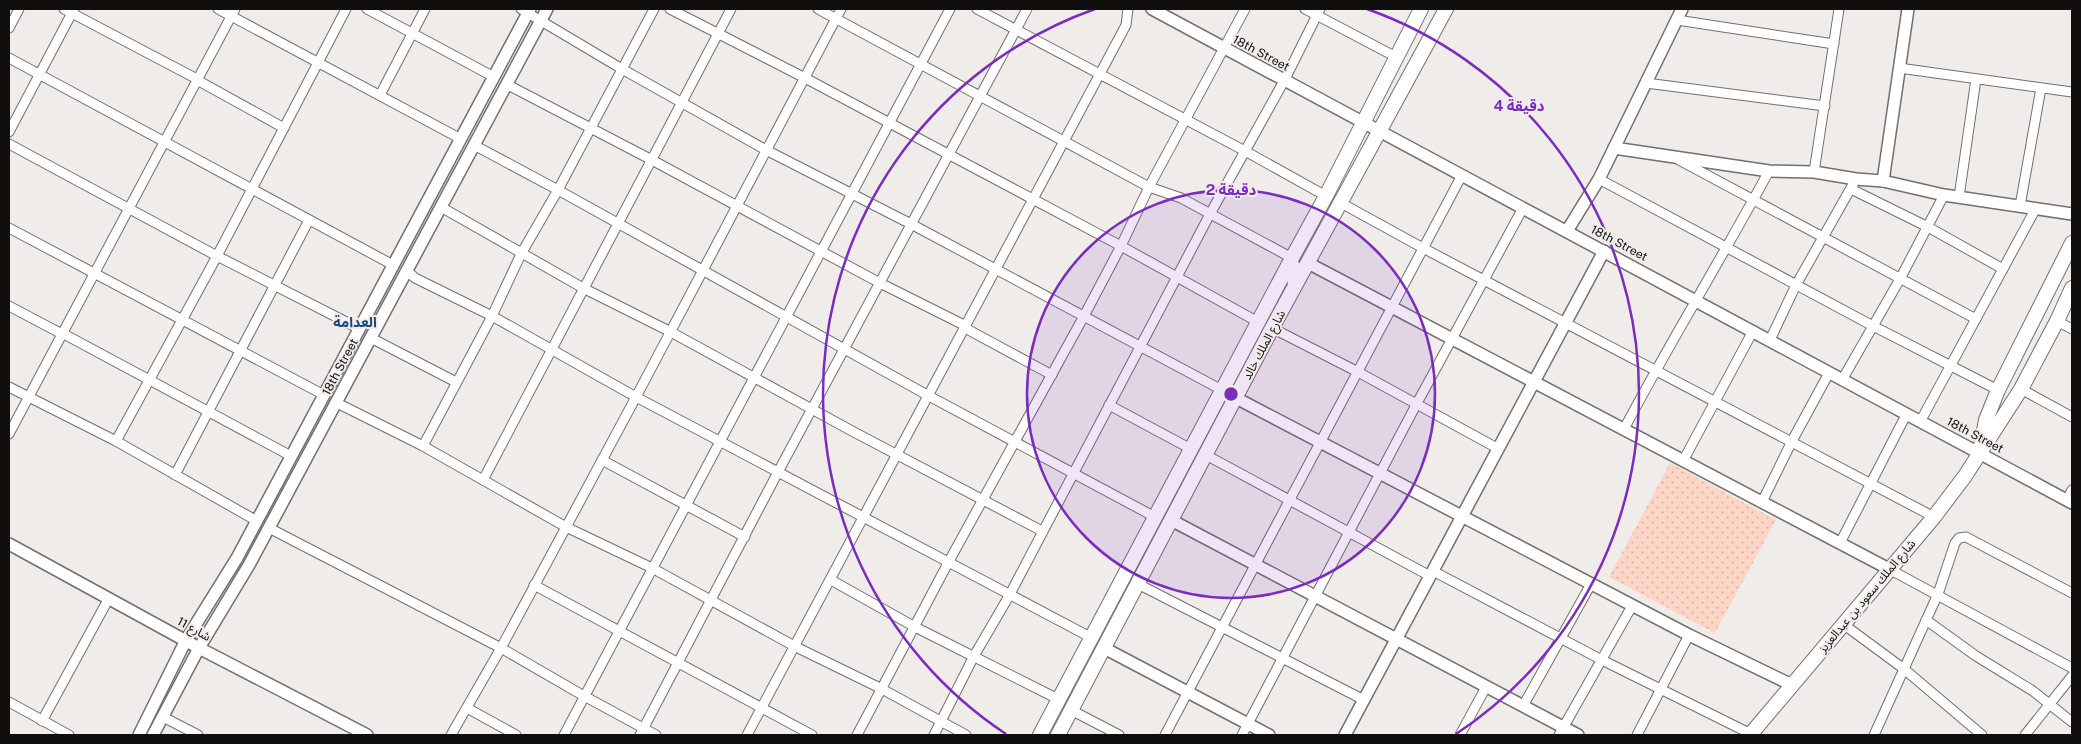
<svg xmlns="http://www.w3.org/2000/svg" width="2081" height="744" font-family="'Public Sans','Noto Sans Arabic',sans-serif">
<defs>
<pattern id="park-dots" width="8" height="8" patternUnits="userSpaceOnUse" patternTransform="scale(1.25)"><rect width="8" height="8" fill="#fcd5c6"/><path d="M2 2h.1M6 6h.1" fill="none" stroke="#d7b6a9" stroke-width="1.8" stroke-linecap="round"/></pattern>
</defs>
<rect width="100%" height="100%" fill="#f0ecea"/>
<polygon fill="url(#park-dots)" points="1670,463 1776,520 1715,633 1609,577"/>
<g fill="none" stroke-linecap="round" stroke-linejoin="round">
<defs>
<g id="minor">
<polyline points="64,9 197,79"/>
<polyline points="218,9 461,139"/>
<polyline points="367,9 494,77"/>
<polyline points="521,9 622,69 766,150 911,224 1222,390"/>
<polyline points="670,9 805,78 1121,246 1258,322"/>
<polyline points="818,9 1149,187 1181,198 1292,258 1296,268 1292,282"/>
<polyline points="977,9 1245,151 1326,196"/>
<polyline points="1305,9 1396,57"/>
<polyline points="1677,20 1834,44"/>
<polyline points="9,28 19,9"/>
<polyline points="9,58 393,265"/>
<polyline points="1899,68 2072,92"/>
<polyline points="197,80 284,128"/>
<polyline points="1646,83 1825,106"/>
<polyline points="506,84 650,159 880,283 966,326"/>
<polyline points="380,95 425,9"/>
<polyline points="9,132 74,9"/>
<polyline points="9,144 217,256 360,329"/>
<polyline points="474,145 558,190 929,396 1155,517"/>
<polyline points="1679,160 1976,319"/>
<polyline points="1814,172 1839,9"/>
<polyline points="1599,179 1873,326 1998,390"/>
<polyline points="1851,189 1928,227 2003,269"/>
<polyline points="1959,197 1976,79"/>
<polyline points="1341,203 1423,248 1934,517"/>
<polyline points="2020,206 2041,88"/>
<polyline points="441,207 583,288 669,331 852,431 1042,531"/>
<polyline points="9,228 324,395"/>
<polyline points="407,271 415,278 492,316 636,397 1092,638"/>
<polyline points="9,306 62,334"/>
<polyline points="2057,321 2072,329"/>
<polyline points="1274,323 1272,328 1358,372 1497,448"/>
<polyline points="965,328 1052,375"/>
<polyline points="62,333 291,456"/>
<polyline points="371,338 456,382"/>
<polyline points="1770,340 1796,285 1856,179"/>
<polyline points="1842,380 1900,279 1944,195"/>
<polyline points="9,387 116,441 257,521"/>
<polyline points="2021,389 2072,417"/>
<polyline points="337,403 423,446 566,527 652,568 796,647 882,689 966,735"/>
<polyline points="1109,405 1191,449"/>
<polyline points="1920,422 2036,208"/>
<path d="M 1624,429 C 1670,342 1722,258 1769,171"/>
<polyline points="9,434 235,9"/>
<polyline points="116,441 217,256 346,9"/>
<polyline points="423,446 492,316 521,254 558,190 654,9"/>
<polyline points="1206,455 1430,576"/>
<polyline points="602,460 745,537"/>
<polyline points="1683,461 1753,331"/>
<polyline points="175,475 309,220"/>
<polyline points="483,480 731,9"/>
<polyline points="2067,500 2072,490"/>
<polyline points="1762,502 1792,441 1829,373"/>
<polyline points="269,528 501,648 584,696 656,735"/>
<polyline points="1840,543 1906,415"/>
<polyline points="1889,569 2072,668"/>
<polyline points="1433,571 1602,660 1751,734"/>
<polyline points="831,580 915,627 1060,700"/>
<polyline points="1138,584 1364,700"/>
<polyline points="534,585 812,735"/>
<polyline points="1926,620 1976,656 2033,691 2072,722"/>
<polyline points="1843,624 1904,669 1982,735"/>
<polyline points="9,702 69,735"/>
<polyline points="1523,706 1591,584"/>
<polyline points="467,708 516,735"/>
<polyline points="1071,710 1119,735"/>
<polyline points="163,717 198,735"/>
<polyline points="42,721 109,598"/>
<polyline points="451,735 501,648 636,397 841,9"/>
<polyline points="564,735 950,9"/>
<polyline points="640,735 778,472 1027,9"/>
<polyline points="747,735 1126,25 1128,9"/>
<polyline points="857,735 948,563 1084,316 1121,246 1149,187 1245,9"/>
<polyline points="934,735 974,656 1009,596 1210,214 1284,81 1320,9"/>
<polyline points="1165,735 1462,175"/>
<polyline points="1242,735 1416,405 1523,208"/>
<polyline points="1460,735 1486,687"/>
<polyline points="1559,735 1632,606"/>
<polyline points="1637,735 1689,635"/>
<polyline points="1874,735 1938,594 1955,543 1959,538 1966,537 2072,593"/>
<polyline points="2025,735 2072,676"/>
</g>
<g id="tertiary">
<polyline points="1152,9 2072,503"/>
<polyline points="1614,148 1769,171 1814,172 1856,179 1883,181 1944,195 2072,214"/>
<polyline points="1883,181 1908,9"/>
<polyline points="1567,231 1599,179 1682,9"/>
<polyline points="1308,263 1889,569"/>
<polyline points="1236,398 1689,635 1792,685"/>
<polyline points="1171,520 1578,735"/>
<polyline points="9,544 199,648 367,735"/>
<polyline points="1104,648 1269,735"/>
<polyline points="139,735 186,640 237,558 530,9"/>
<polyline points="153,735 199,648 249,565 547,9"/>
<polyline points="1345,735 1604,251"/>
</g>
<g id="primary">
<polyline points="1981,446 1986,420 1998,390 2072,243"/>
<polyline points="1040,735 1292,258 1326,196 1421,9"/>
<polyline points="1058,735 1272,328 1446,9"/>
<polyline points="1750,735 1934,517 1965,476 2021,389 2057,321 2072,288"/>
</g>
</defs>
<use href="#minor" stroke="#736f6d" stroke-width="11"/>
<use href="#tertiary" stroke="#736f6d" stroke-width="14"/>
<use href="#primary" stroke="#736f6d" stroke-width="16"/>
<use href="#minor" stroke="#fff" stroke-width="9"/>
<use href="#tertiary" stroke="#fff" stroke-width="11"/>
<use href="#primary" stroke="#fff" stroke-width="14"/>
</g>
<circle cx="1231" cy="394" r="204" fill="#7b2cbf" fill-opacity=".12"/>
<g fill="none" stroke="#7b2cbf" stroke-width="2.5">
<circle cx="1231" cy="394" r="204"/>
<path d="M1006 734A408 408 0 0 1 1095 9M1367 9A408 408 0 0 1 1456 734"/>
</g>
<g text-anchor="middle" stroke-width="4" stroke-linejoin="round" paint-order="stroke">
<g font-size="12" fill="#100f0e" stroke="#f0ecea">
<text transform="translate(1261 53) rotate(28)" y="4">18th Street</text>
<text transform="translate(1619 243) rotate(28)" y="4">18th Street</text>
<text transform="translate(1264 345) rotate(-62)" y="4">شارع الملك خالد</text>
<text transform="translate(340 367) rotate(-62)" y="4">18th Street</text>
<text transform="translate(1975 435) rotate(28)" y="4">18th Street</text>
<text transform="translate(1867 596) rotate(-50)" y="4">شارع الملك سعود بن عبدالعزيز</text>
<text transform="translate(194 629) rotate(29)" y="4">شارع 11</text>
</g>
<g font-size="14" font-weight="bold" fill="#15497b" stroke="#f0ecea">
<text x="355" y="327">العدامة</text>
</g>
</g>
<circle cx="1231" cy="394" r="8" fill="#7b2cbf" stroke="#f0ecea" stroke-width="2.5"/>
<g font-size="15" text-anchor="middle" font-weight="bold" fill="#7b2cbf" stroke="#f0ecea" stroke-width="4" stroke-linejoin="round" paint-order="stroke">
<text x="1519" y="111">4 دقيقة</text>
<text x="1231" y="195">2 دقيقة</text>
</g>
<rect width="2081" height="744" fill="none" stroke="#100f0e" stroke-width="20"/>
</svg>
